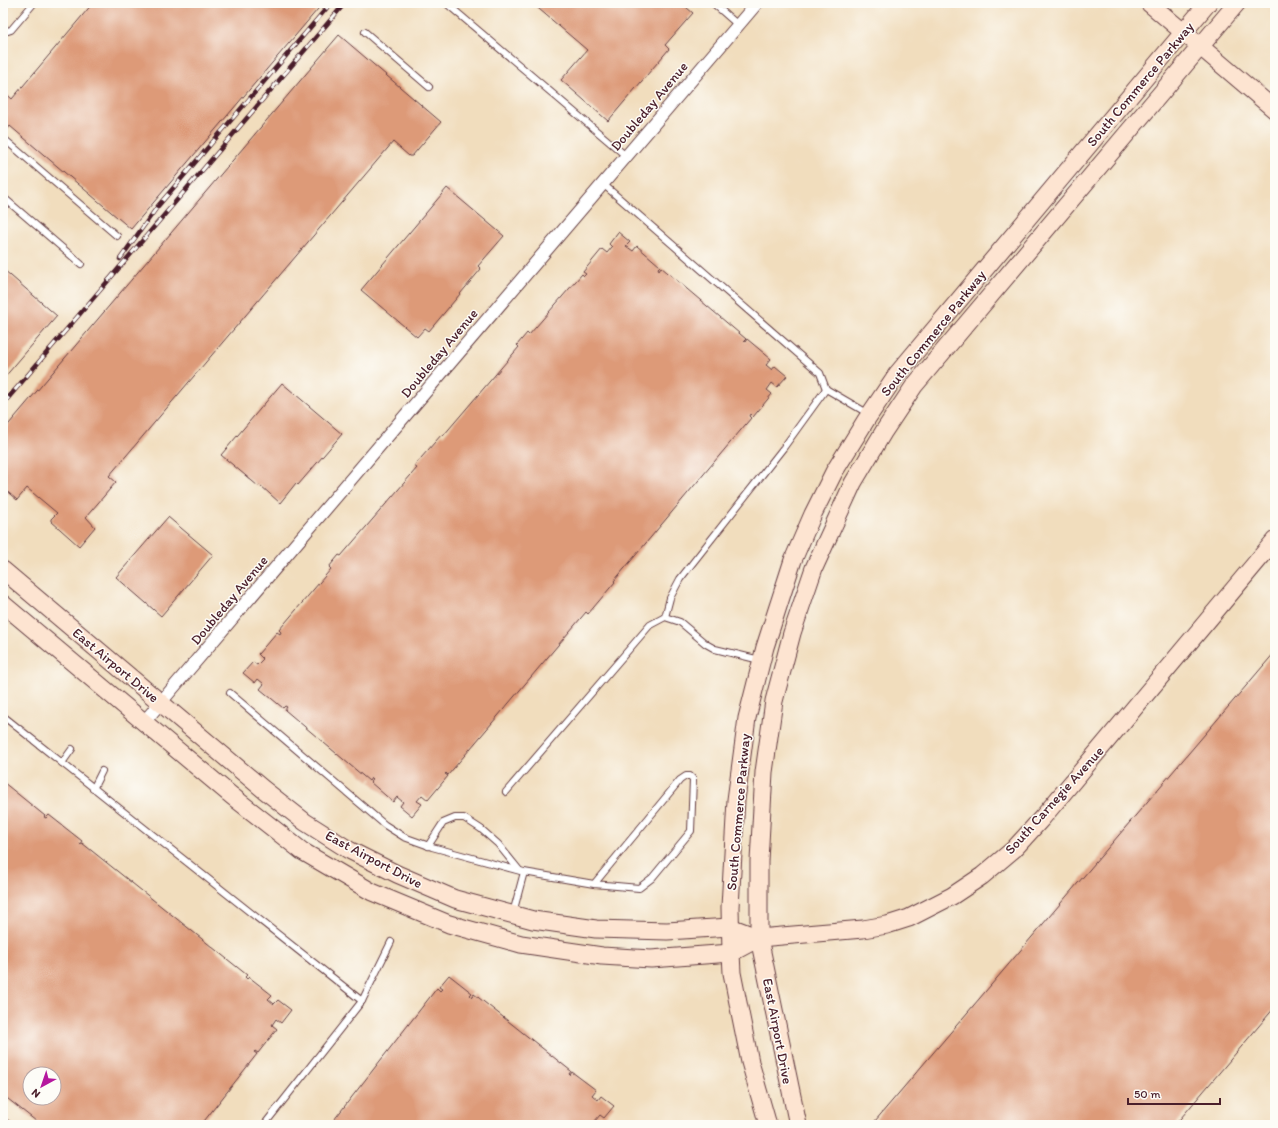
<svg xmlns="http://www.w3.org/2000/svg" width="1278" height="1128" font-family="Itim,sans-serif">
<rect width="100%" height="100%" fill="#fdfcf7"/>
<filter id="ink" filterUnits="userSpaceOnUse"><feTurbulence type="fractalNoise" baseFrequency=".025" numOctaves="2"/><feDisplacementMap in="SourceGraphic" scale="8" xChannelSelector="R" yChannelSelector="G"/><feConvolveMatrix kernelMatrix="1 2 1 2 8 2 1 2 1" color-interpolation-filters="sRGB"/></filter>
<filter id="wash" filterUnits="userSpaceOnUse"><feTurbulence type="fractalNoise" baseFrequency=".012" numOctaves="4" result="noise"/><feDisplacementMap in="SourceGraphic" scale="16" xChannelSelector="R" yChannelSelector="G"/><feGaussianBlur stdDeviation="0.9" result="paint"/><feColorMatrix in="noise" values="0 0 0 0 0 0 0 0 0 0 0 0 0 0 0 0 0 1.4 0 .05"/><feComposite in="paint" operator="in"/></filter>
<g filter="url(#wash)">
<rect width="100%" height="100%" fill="#f1ddbd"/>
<g id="blocks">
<g fill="#dd9a78" fill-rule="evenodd">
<polygon points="93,3 323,3 131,229 10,126 6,131 3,129 3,91 12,99"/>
<polygon points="532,3 681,3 693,13 665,45 669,49 608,121 561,80 587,50"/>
<polygon points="339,35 441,122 412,156 409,156 393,142 109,476 116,482 86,517 95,527 79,546 51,521 51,519 57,513 27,488 17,500 3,488 3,431"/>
<polygon points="447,188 504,236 478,266 481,269 429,331 425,328 417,337 361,290"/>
<polygon points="618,232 630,242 626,246 633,251 637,246 660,266 658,268 659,270 661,267 746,339 744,341 745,342 747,339 771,359 766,365 772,370 775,366 787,376 777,387 772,383 767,390 772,394 753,417 750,414 749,416 751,418 614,581 615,582 588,614 586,612 448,775 446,773 445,774 448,776 428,800 422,795 417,801 422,804 412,816 400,806 403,802 397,797 393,802 370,782 373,780 371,778 369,781 285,710 287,707 285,706 283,708 260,689 264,684 258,679 255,683 243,673 253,662 257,665 263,659 258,654 277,632 280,634 281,632 279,630 331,569 329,567 339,555 341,556 417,468 414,466 442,434 443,436 519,347 517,345 527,333 529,335 582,274 584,276 586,274 583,272 602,249 607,253 612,247 609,244"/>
<polygon points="3,269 57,316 3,379"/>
<polygon points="282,383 342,434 298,485 296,483 280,503 260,485 258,486 221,455"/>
<polygon points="168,517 213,555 161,616 116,577"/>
<polygon points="1275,652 1275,1007 1175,1125 881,1125 875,1121"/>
<path d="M 3,782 L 45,816 L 44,817 L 46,818 L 49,815 L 82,841 L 80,844 L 81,845 L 82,843 L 247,975 L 245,977 L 247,979 L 249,977 L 272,995 L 268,999 L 274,1004 L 278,1000 L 291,1010 L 281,1023 L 276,1019 L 272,1025 L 277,1029 L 258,1053 L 255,1051 L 254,1052 L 257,1054 L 201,1125 L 41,1125 L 3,1095 ZM 30,1074 L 54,1074 L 54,1098 L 30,1098 Z"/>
<polygon points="449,975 472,993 470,995 472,997 474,994 571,1071 569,1074 570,1075 572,1072 596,1090 592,1095 598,1100 601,1096 614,1106 604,1118 600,1115 595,1121 599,1125 330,1125 437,988 440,991 442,989 439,987"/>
</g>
</g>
</g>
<g filter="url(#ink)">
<use href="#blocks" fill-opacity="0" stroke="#633c41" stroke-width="1"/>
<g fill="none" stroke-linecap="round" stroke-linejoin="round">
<defs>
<g id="lane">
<polyline points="446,3 626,156"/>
<polyline points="713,3 738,25"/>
<polyline points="3,27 8,31 11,30 34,3"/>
<polyline points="365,32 429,87"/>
<polyline points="3,138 117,236"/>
<polyline points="603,184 820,373 826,389 869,414"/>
<polyline points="3,197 81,264"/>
<polyline points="665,617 670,598 680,579 784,447 826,389"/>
<polyline points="230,693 385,825 404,837 432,847 524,872 513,913"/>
<polyline points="3,716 362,1001 264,1125"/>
<polyline points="62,763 72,749"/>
<polyline points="93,789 102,771"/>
<polyline points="506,792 650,625 665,617 680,622 706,644 715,649 760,660"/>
<polyline points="428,846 443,823 455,818 464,818 481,829 498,844 519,870"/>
<polyline points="524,872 594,884 639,888 652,878 691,831 693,779 690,776 686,776 680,780 594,884"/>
<polyline points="362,1001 391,942"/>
<polyline points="3,1121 9,1125"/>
</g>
<polyline id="street" points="144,722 757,3"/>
<g id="secondary">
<polyline points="1149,3 1275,110"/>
<polyline points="3,570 263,789 305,822 349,850 397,874 455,899 533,920 596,929 667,931 730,927 759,938"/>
<polyline points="3,604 232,796 302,851 372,892 449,924 521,944 602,956 651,959 731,953 759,938 863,929 887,925 909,918 952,896 982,876 1014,849 1043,817 1275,540"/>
<polyline points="768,1125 750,1062 732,973 731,953 730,907 736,800 747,718 765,647 793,560 813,514 834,472 866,420 897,374 1208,3"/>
<polyline points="798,1125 759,938 759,861 764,772 774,701 792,633 814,568 853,483 884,431 914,386 1237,3"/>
</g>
</defs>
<use href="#lane" stroke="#633c41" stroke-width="8"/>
<use href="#street" stroke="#633c41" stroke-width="14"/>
<use href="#secondary" stroke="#633c41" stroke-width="19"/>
<use href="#lane" stroke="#fff" stroke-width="6"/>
<use href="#street" stroke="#fff" stroke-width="12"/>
<use href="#secondary" stroke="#fde4d1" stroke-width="17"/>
<defs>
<g id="rail">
<polyline points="120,259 158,206 331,3"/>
<polyline points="3,404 345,3"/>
</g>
</defs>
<use href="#rail" stroke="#4a1f2b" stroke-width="4.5"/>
<use href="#rail" stroke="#fdfcf7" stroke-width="3" stroke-dasharray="9" stroke-linecap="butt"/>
</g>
</g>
<g text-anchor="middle" stroke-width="3" stroke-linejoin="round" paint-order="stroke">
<g font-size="14" fill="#4a1f2b" stroke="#fdfcf7">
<text transform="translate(1140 84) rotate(-50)" y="5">South Commerce Parkway</text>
<text transform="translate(649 106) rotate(-50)" y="5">Doubleday Avenue</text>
<text transform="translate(933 333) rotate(-51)" y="5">South Commerce Parkway</text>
<text transform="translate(439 353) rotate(-50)" y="5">Doubleday Avenue</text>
<text transform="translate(229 600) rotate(-50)" y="5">Doubleday Avenue</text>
<text transform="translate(116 665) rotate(40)" y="5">East Airport Drive</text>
<text transform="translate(1054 800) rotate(-48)" y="5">South Carnegie Avenue</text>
<text transform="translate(738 812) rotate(-85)" y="5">South Commerce Parkway</text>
<text transform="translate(374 859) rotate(28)" y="5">East Airport Drive</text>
<text transform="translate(778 1031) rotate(79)" y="5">East Airport Drive</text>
</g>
</g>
<rect width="1278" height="1128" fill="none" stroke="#fdfcf7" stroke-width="16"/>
<g transform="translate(42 1086) rotate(220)"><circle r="19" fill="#fdfcf7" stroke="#b5a4a5"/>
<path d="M0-3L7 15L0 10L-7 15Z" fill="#b5179e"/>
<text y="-6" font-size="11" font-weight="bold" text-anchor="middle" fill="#4a1f2b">N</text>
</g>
<path d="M1128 1098v6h92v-6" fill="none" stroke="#4a1f2b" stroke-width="2"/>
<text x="1134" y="1098" font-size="12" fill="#4a1f2b" stroke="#fdfcf7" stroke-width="3" paint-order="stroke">50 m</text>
</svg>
